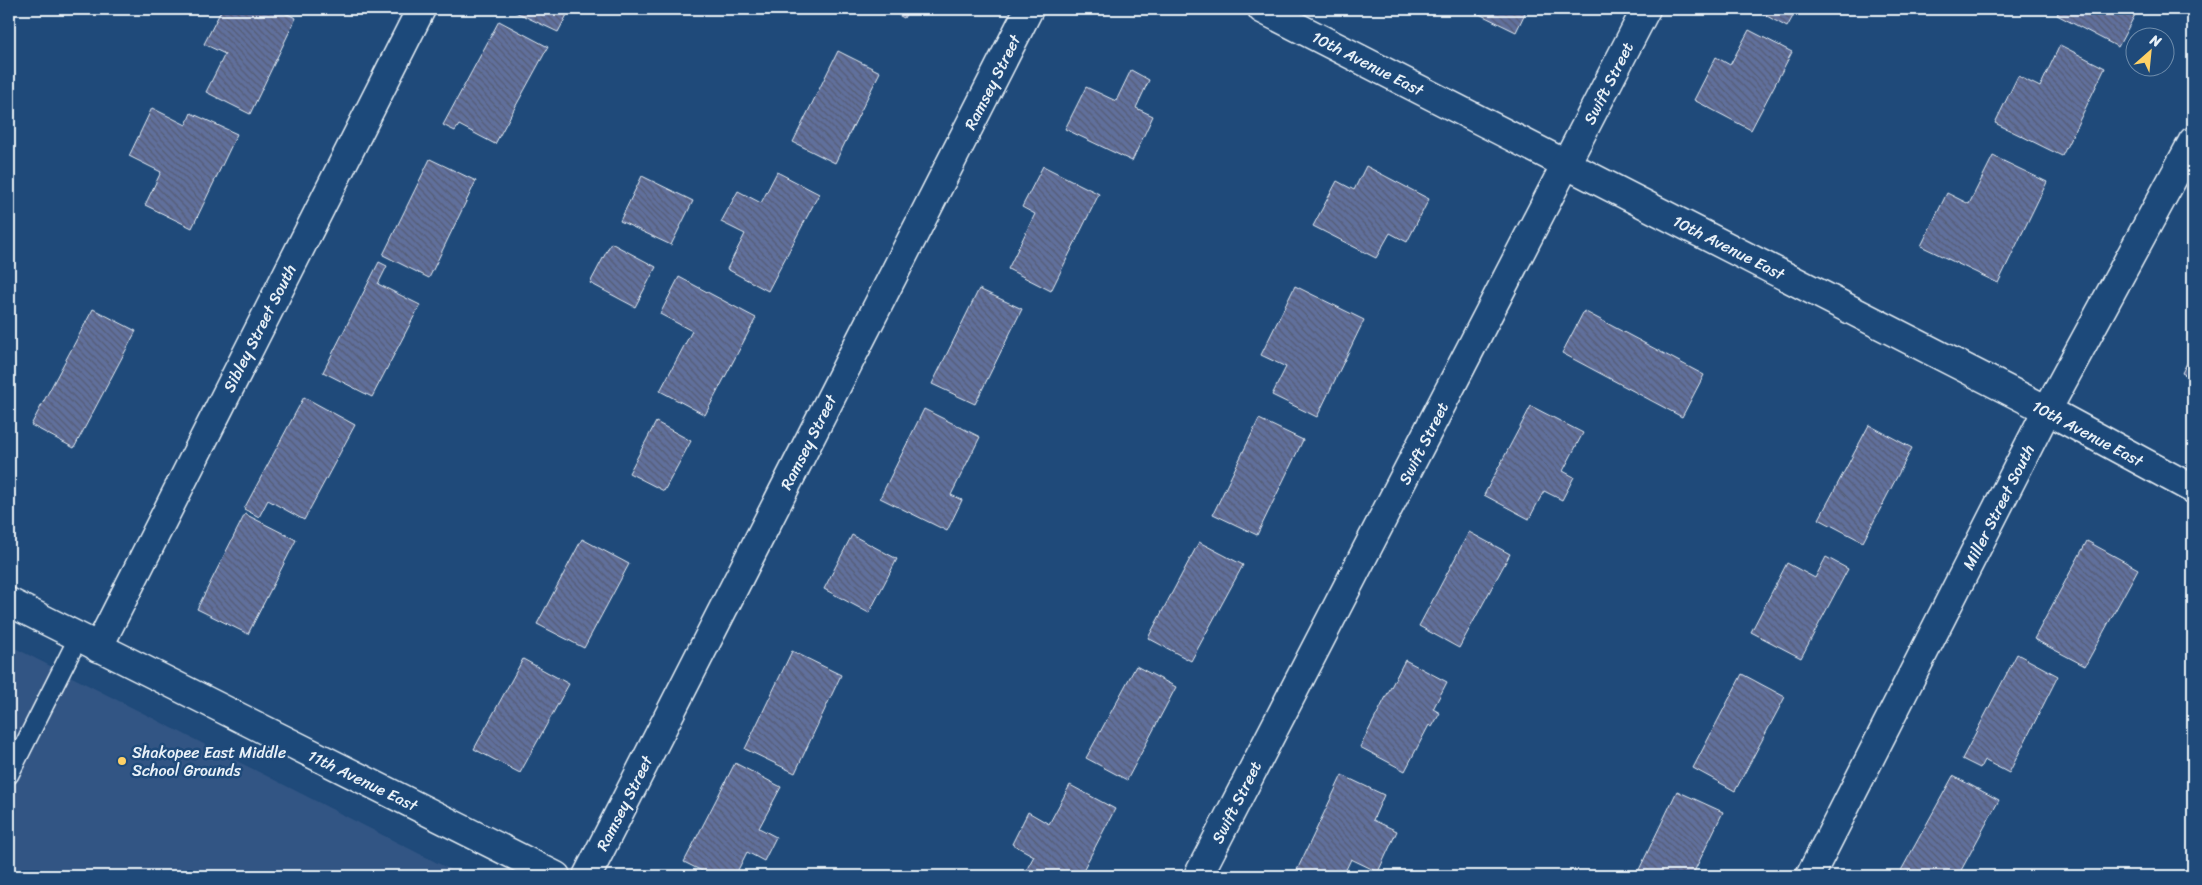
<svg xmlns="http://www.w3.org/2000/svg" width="2202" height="885" font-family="Sriracha,sans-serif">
<defs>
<pattern id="building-back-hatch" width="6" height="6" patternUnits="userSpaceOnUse" patternTransform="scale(1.25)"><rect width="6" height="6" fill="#616f9c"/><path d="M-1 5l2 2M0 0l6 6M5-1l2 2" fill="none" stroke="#545c73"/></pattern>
</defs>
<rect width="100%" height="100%" fill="#1f4a7a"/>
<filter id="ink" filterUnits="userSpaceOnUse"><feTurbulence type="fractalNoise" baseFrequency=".02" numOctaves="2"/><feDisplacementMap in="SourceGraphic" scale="10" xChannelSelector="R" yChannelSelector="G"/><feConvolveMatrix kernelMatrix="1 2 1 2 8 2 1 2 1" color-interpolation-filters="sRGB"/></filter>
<g filter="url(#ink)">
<polygon fill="#335584" points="9,645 463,876 9,876"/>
<g fill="url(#building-back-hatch)" stroke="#e8f1f8">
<polygon points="222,9 276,9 296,18 250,114 206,92 225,54 204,44"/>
<polygon points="509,9 570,9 558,32"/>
<polygon points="887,9 909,9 904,18"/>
<polygon points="1474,9 1527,9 1516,32 1473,11"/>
<polygon points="1754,9 1797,9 1787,27"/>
<polygon points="2060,9 2138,9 2118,47 2057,15"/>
<polygon points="499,21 548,47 495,144 459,125 455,131 443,125"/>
<polygon points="1749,30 1792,52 1751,130 1694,100 1716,57 1730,65"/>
<polygon points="2060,45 2105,68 2062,156 1995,123 2018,76 2040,87"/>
<polygon points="838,51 880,72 835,163 793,142"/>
<polygon points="1131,70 1149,80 1136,108 1153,116 1132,161 1065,129 1086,87 1116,101"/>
<polygon points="152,108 186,125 191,113 237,134 192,228 145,205 161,172 129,156"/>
<polygon points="1993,156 2047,182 1998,283 1921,246 1947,193 1969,204"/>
<polygon points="430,159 476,181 429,278 383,255"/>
<polygon points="1043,166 1099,194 1051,291 1008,269 1035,214 1022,207"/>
<polygon points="1366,166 1429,199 1407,242 1390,233 1376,258 1313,226 1337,181 1354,190"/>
<polygon points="777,172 819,194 768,291 727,269 745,234 721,222 738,191 761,203"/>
<polygon points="642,176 693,201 671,245 620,221"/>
<polygon points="611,243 656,267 635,307 590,283"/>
<polygon points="379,262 387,266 378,284 420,305 372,397 323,372"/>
<polygon points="679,277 756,318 705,415 660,391 692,331 660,314"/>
<polygon points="1295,286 1364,320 1317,417 1272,395 1286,367 1261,355"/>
<polygon points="979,289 1022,309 975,404 932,384"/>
<polygon points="93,309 136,331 74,448 31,425"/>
<polygon points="1584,311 1704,375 1682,417 1562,353"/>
<polygon points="2193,351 2193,379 2182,373"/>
<polygon points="304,397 355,425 304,520 268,500 259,517 244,509"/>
<polygon points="1531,406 1583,433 1563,471 1574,477 1562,500 1544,491 1529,519 1484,495"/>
<polygon points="924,409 980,437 951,495 962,500 947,531 880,498"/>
<polygon points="1259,419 1303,440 1257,535 1213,514"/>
<polygon points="656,422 691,441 664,491 629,473"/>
<polygon points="1869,425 1912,448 1863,542 1819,519"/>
<polygon points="245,514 296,540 248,634 197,609"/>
<polygon points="1469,532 1510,554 1459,648 1419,626"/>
<polygon points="852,535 897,559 869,613 824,589"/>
<polygon points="582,539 629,564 584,648 537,624"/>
<polygon points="2087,541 2138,569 2085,666 2034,639"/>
<polygon points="1199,542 1243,565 1191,661 1148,638"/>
<polygon points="1826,557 1848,569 1801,658 1751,632 1787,563 1815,578"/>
<polygon points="792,651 841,675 795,773 745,749"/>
<polygon points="2017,654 2058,676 2009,773 1984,760 1980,768 1962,759"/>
<polygon points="523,659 569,684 520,773 474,749"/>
<polygon points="1405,660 1447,682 1433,709 1440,713 1432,727 1429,725 1405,771 1360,747"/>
<polygon points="1136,666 1176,687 1127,780 1086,758"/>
<polygon points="1742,674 1785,697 1735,791 1693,768"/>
<polygon points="735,763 781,787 759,828 776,837 764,861 747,852 735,876 712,876 684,862"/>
<polygon points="1342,775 1384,795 1373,820 1397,831 1378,872 1351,859 1343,876 1311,876 1297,870"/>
<polygon points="1953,776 1999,800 1958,876 1898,876"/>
<polygon points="1070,785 1115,809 1080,876 1023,876 1034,856 1012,844 1028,812 1049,824"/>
<polygon points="1677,791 1723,812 1692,876 1636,876"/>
</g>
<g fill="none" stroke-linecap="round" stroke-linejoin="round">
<defs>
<polyline id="service" points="9,775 78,638"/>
<g id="minor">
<polyline points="1262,9 2047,410 2193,489"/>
<polyline points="9,602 556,876"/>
<polyline points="98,648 421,9"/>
<polyline points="587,876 1029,9"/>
<polyline points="1198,876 1646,9"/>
<polyline points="1810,876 2047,410 2193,141"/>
</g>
</defs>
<use href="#service" stroke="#e8f1f8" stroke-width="21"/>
<use href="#minor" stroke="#e8f1f8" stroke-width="31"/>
<use href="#service" stroke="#1f4a7a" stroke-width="18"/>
<use href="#minor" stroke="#1f4a7a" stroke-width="28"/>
</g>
</g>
<circle fill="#ffd166" stroke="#1f4a7a" stroke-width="2" cx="122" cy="761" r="5"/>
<g text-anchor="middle" stroke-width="5" stroke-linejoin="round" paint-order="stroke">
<g font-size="16" fill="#e8f1f8" stroke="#1f4a7a">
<text transform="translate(1368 63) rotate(27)" y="6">10th Avenue East</text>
<text transform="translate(992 82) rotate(-63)" y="6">Ramsey Street</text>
<text transform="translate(1608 83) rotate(-63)" y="6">Swift Street</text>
<text transform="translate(1729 247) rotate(27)" y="6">10th Avenue East</text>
<text transform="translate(259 328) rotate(-63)" y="6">Sibley Street South</text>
<text transform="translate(2088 433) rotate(28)" y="6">10th Avenue East</text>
<text transform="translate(808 442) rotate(-63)" y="6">Ramsey Street</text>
<text transform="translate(1423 443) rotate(-63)" y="6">Swift Street</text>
<text transform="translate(1998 507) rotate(-63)" y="6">Miller Street South</text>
<text transform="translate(363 780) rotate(26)" y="6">11th Avenue East</text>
<text transform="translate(1236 802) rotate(-63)" y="6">Swift Street</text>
<text transform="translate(624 803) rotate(-63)" y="6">Ramsey Street</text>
</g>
<g font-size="16" fill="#e8f1f8" stroke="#1f4a7a" text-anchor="start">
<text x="132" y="758">Shakopee East Middle<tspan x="132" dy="18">School Grounds</tspan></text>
</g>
</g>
<rect width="2202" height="885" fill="none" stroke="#1f4a7a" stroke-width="30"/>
<rect x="15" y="15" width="2172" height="855" fill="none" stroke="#e8f1f8" stroke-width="2" filter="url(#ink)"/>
<g transform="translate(2150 52) rotate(27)"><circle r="24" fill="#1f4a7a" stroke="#6f8dac"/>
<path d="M0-4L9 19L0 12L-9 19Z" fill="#ffd166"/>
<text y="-8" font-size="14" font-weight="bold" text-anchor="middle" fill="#e8f1f8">N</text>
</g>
</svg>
